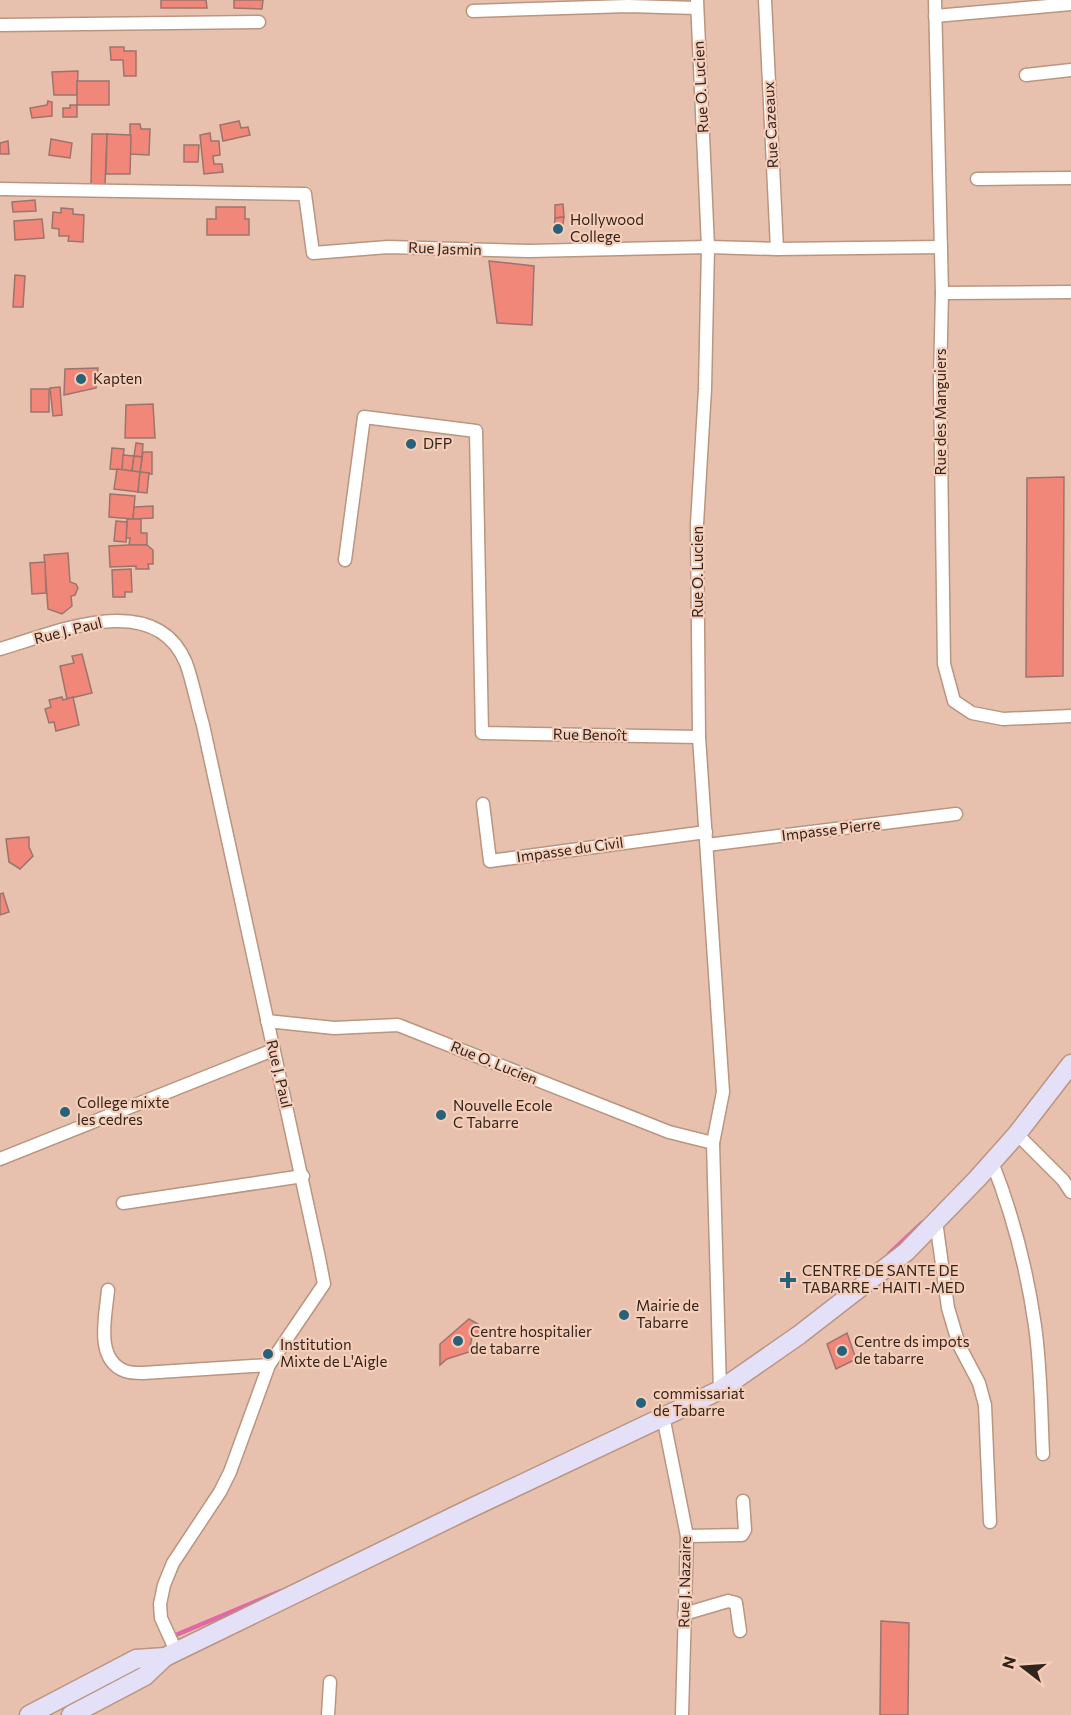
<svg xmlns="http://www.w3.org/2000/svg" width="1071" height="1715" font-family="Commissioner,sans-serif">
<rect width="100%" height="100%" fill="#e7c1ad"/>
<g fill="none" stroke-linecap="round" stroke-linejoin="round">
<g stroke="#df68a7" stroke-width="4.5">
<polyline points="889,1254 922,1223"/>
<polyline points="171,1637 281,1591"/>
</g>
</g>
<g fill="#f08778" stroke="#9c746d" stroke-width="1.5">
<polygon points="161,0 206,0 207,8 161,8"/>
<polygon points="234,0 263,0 262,9 234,8"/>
<polygon points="110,47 124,47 124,51 136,51 136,76 124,76 123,60 111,60"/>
<polygon points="78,71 77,95 54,95 52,72"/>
<rect x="77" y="81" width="32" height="24"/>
<polygon points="48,101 52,102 52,116 32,118 30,108 47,105"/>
<polygon points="70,105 77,105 77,117 63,117 63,108 70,108"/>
<polygon points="239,121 241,128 248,127 250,135 223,141 220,125"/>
<polygon points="130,124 140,124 141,129 150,129 149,155 130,154"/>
<polygon points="210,133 211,141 219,141 220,155 213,156 214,164 222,164 223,172 204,174 200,135"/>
<polygon points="92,134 107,134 105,185 91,185"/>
<polygon points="107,134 131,135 130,174 106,174"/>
<polygon points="51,139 72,143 70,158 49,155"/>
<polygon points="8,141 9,154 0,154 0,143"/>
<polygon points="184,145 199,145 198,162 184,162"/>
<polygon points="35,200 36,211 13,212 12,202"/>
<polygon points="563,204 564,217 555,218 555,205"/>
<polygon points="216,207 245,207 245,219 249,219 249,235 207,235 207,219 216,219"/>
<polygon points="61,208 73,209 73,214 84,215 83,242 68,241 69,236 59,236 59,229 52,228 53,212 61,213"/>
<polygon points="564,217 562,231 554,230 555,218"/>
<polygon points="42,219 44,238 15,240 14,221"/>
<polygon points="489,261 534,266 532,325 497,323"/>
<polygon points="15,275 25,276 23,307 13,307"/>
<polygon points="98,368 96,388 64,395 65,369"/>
<polygon points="60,387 62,415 53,416 50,388"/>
<rect x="31" y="389" width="18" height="23"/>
<polygon points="153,404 155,438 125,438 126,405"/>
<polygon points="136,443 143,444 142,457 134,456"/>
<polygon points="112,448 124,449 122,470 110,469"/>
<polygon points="143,452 152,452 152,474 140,472"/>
<polygon points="123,455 134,456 132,471 122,470"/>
<polygon points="134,456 142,457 140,472 132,471"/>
<polygon points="117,469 140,472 138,492 114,489"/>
<polygon points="140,472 149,473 147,493 138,492"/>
<polygon points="1064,477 1063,676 1026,677 1027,478"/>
<polygon points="110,494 135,496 133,519 109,517"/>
<polygon points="153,506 153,518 133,519 134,507"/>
<polygon points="127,519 141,519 141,533 147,533 147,545 129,545 130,538 126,538"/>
<polygon points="116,521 127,522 126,542 114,541"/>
<polygon points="129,545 147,545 153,550 153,564 148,564 149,569 136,569 136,566 110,567 109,546"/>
<polygon points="68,553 70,582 76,584 78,588 75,595 71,596 72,606 62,614 48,609 44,555"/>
<polygon points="45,562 46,593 32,594 30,563"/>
<polygon points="131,569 132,592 125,592 125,597 113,597 112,570"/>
<polygon points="82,654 92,693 67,699 60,666 74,663 72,656"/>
<polygon points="62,697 63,700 73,697 79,725 56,731 54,722 49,723 45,709 51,707 49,700"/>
<polygon points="29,837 29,847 33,856 20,869 9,862 6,839"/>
<polygon points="3,893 9,912 0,915 0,894"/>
<polygon points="469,1319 478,1324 482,1334 472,1337 469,1352 447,1359 440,1365 440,1344"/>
<polygon points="847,1333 856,1359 836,1369 827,1344"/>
<polygon points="881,1621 909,1623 908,1715 880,1715"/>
</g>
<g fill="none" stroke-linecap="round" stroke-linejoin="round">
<defs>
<g id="minor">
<polyline points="697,0 708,247 705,389 697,524 699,737 723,1092 713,1143 720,1390"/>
<polyline points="765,0 777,249"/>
<polyline points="935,0 942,293 940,379 944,664 954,701 972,713 1003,719 1071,716"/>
<polyline points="473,11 628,6 697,8"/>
<polyline points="935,16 1071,4"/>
<polyline points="0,25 259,22"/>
<polyline points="1026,75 1071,70"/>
<polyline points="977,179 1071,178"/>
<polyline points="0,189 305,194 313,253 388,247 529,251 708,247 777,249 941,247"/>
<polyline points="942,293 1071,292"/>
<polyline points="345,560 364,417 476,431 482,733 699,737"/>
<path d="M 0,649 C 55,633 155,588 186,663 C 193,682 197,705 203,725 L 319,1258 L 324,1284 L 269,1365 L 230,1472 L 220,1492 L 173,1563 L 164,1585 L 160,1604 L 161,1618 L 176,1651"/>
<polyline points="483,804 490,861 706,832"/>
<polyline points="707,845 956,814"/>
<polyline points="267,1021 334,1028 398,1025 669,1132 713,1143"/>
<polyline points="1017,1134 1063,1180 1071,1192"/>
<polyline points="0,1159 273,1050"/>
<path d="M 992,1162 C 1013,1215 1027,1270 1035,1326 C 1041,1368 1041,1412 1043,1454"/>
<polyline points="123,1203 303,1176"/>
<polyline points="936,1221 948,1308 959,1345 979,1383 985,1405 990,1522"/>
<path d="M 108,1290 C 106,1315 94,1359 125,1371 C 130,1373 138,1373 143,1373 L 269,1365"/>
<polyline points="663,1416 687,1536 682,1715"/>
<polyline points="687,1536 742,1535 745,1530 743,1501"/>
<polyline points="684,1614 728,1601 736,1603 740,1631"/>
<polyline points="328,1715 330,1682"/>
</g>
<g id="secondary">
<polyline points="29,1715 136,1659 165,1657"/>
<polyline points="71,1715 145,1676 165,1657 469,1509 720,1390 799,1335 906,1252 977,1179 1017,1134 1071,1064"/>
</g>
</defs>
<use href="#minor" stroke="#b99582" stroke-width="15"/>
<use href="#secondary" stroke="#b99582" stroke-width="21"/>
<use href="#minor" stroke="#fff" stroke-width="12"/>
<use href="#secondary" stroke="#e4e0f8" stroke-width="18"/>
</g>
<g fill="#27617a" stroke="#f5ceba" stroke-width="2">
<circle cx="558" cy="229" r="6"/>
<circle cx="81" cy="379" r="6"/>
<circle cx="411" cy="444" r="6"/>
<circle cx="65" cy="1112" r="6"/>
<circle cx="441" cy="1115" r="6"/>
<path d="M785 1271h6v6h6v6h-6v6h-6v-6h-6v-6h6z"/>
<circle cx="624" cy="1315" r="6"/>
<circle cx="458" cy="1341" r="6"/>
<circle cx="842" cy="1351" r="6"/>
<circle cx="268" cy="1354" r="6"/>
<circle cx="641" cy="1403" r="6"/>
</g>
<g text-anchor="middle" stroke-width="4.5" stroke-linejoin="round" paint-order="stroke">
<g font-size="15" fill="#33241d" stroke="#f5ceba">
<text transform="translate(701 87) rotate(-93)" y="5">Rue O. Lucien</text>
<text transform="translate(771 125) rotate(-93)" y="5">Rue Cazeaux</text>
<text transform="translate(445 249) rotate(2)" y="5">Rue Jasmin</text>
<text transform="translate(941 412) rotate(-90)" y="5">Rue des Manguiers</text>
<text transform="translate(698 572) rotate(-90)" y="5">Rue O. Lucien</text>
<text transform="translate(68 631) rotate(-14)" y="5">Rue J. Paul</text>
<text transform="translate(590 735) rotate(1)" y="5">Rue Benoît</text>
<text transform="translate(831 830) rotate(-7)" y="5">Impasse Pierre</text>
<text transform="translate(570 850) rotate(-8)" y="5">Impasse du Civil</text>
<text transform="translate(494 1063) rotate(22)" y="5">Rue O. Lucien</text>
<text transform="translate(279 1074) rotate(77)" y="5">Rue J. Paul</text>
<text transform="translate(685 1582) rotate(-89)" y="5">Rue J. Nazaire</text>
</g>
<g font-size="15" fill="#33241d" stroke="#f5ceba" text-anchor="start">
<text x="570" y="225">Hollywood<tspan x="570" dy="17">College</tspan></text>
<text x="93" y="384">Kapten</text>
<text x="423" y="449">DFP</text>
<text x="77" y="1108">College mixte<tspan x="77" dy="17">les cedres</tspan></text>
<text x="453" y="1111">Nouvelle Ecole<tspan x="453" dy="17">C Tabarre</tspan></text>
<text x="802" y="1276">CENTRE DE SANTE DE<tspan x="802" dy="17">TABARRE - HAITI -MED</tspan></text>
<text x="636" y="1311">Mairie de<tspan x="636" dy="17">Tabarre</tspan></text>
<text x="470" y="1337">Centre hospitalier<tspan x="470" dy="17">de tabarre</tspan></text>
<text x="854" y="1347">Centre ds impots<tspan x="854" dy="17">de tabarre</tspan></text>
<text x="280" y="1350">Institution<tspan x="280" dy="17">Mixte de L'Aigle</tspan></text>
<text x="653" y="1399">commissariat<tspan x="653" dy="17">de Tabarre</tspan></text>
</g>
</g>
<g transform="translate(1023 1667) rotate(287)" stroke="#f5ceba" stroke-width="4.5" paint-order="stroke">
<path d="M0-4.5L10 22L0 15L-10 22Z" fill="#33241d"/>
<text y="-9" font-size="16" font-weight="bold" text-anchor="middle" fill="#33241d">N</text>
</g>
</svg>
